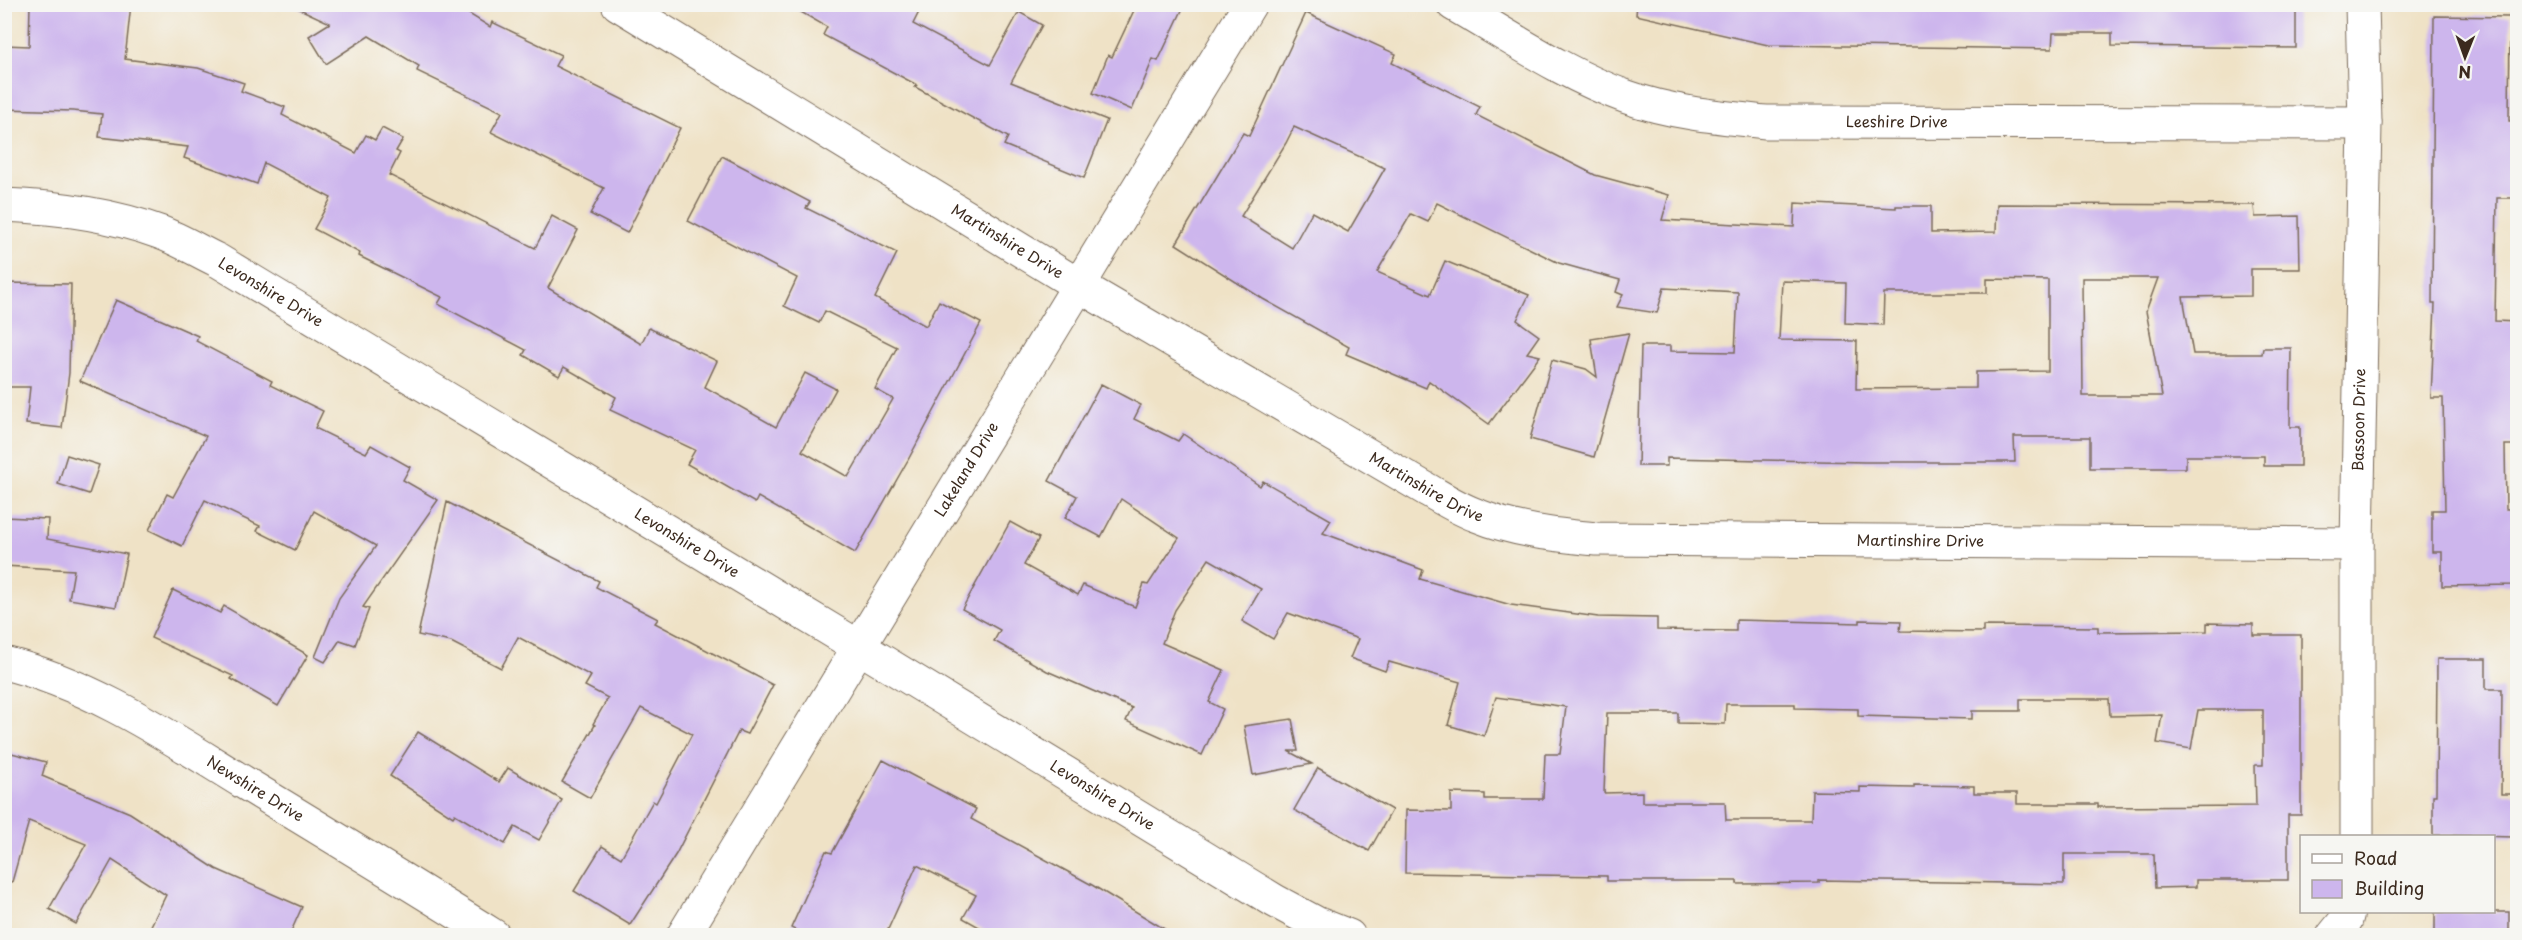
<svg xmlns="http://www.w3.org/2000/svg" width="2522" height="940" font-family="'Playpen Sans',sans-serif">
<rect width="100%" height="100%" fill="#f6f6f2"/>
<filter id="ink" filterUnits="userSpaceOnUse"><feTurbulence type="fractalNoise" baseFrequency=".0167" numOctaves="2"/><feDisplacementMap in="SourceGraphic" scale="12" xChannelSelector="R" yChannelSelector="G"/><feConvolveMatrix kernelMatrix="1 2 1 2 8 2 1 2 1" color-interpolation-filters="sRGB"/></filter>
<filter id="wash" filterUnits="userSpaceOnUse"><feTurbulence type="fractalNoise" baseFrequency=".008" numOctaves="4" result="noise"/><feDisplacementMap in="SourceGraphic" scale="24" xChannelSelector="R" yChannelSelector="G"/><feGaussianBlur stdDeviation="1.35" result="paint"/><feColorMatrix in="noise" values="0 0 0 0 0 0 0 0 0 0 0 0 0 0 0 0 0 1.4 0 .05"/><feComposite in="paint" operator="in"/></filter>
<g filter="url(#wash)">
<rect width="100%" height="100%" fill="#efe2c6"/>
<g id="blocks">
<g fill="#cdb6ed" fill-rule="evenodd">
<polygon points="30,4 131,4 125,59 198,68 244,83 241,91 285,107 282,115 356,153 366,135 375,140 382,128 403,139 396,151 400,153 389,175 535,248 552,216 578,230 548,288 641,344 649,328 717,361 705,387 776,427 805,373 836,389 802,451 848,477 893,399 875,389 897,347 825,311 819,323 784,306 797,278 688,221 722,156 810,202 806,208 897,253 875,298 926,326 939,301 981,323 908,460 855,553 758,497 755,503 687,464 695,450 610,410 616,397 564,367 559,376 523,355 526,350 438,304 442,297 359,256 360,253 314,229 331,198 264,163 257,184 184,158 188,147 99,137 102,114 73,111 4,109 4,45 29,46"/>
<polygon points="289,4 453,4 490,27 492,22 561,55 555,66 680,128 627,233 590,214 604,188 491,132 502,112 417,71 419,66 369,36 326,64 309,36 330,23"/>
<polygon points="787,4 923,4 913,24 990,65 1019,12 1042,25 1011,82 1107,120 1084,178 1004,145 1008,137 915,87 917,85 823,35 827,27"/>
<polygon points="1137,4 1185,4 1158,61 1153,59 1132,110 1093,93 1108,55 1112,57"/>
<polygon points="1637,4 2296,4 2296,48 2112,46 2112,33 2053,33 2052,49 1768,45 1636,15"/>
<path d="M 1306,13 L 1396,54 L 1392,63 L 1480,107 L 1476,115 L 1595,175 L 1669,195 L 1662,220 L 1794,227 L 1795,203 L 1896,208 L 1896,206 L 1931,206 L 1931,233 L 1996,232 L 1997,204 L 2254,205 L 2255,217 L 2299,216 L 2300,269 L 2251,269 L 2251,296 L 2183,297 L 2193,354 L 2262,354 L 2263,348 L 2291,348 L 2290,427 L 2300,427 L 2300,466 L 2264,466 L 2264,456 L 2186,456 L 2186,468 L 2090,468 L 2090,437 L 2014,437 L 2015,462 L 1865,462 L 1667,458 L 1667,466 L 1638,466 L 1641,346 L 1670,346 L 1670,351 L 1735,352 L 1738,292 L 1664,288 L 1657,313 L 1617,307 L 1623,295 L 1616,292 L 1620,280 L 1559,263 L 1437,203 L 1428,222 L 1411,214 L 1377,272 L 1430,295 L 1445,261 L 1529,295 L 1517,320 L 1539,336 L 1527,353 L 1540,356 L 1489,424 L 1429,381 L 1426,388 L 1346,354 L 1349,347 L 1263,299 L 1176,244 L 1243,133 L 1249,136 ZM 1294,127 L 1385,168 L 1348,232 L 1312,212 L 1292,248 L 1241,216 L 1286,143 ZM 2082,278 L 2158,278 L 2146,311 L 2162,396 L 2083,396 ZM 1987,279 L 2048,280 L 2048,371 L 1976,372 L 1976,388 L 1856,389 L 1857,341 L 1779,340 L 1782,281 L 1846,283 L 1845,323 L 1883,325 L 1884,293 L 1987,293 Z"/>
<polygon points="2434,16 2510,17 2509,121 2517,121 2517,198 2497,198 2495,321 2517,322 2517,445 2505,445 2506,509 2517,509 2517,585 2442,586 2442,552 2432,552 2432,510 2445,510 2443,398 2431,398 2435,304 2432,304"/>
<polygon points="4,283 71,284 69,373 62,428 26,424 30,387 4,387"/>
<polygon points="116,300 198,336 196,341 272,381 270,385 323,411 315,428 366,453 371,445 410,467 403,480 438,500 363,607 369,609 355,645 340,640 325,662 315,657 339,598 376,546 314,511 295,550 257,531 260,526 205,500 182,546 149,530 167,494 173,497 206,436 80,381"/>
<polygon points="1629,333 1594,457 1530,439 1552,360 1586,369 1597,377 1591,339"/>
<path d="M 1101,384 L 1141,405 L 1134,419 L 1178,441 L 1183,434 L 1260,486 L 1263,481 L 1331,520 L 1323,533 L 1423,570 L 1420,579 L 1511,605 L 1598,617 L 1657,618 L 1657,630 L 1736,631 L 1736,620 L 1860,623 L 1860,620 L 1901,621 L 1900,631 L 1983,632 L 1983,626 L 2098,627 L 2098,632 L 2207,631 L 2207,623 L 2253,624 L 2253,635 L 2301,635 L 2301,815 L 2288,815 L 2288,880 L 2196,880 L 2196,887 L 2155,888 L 2154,854 L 2064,854 L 2064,884 L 1819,880 L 1819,883 L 1737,884 L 1737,881 L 1607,881 L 1607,876 L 1405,873 L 1406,810 L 1451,811 L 1451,793 L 1485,794 L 1485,799 L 1543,799 L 1545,754 L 1560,754 L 1566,707 L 1496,697 L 1484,736 L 1448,725 L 1460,682 L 1389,662 L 1385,671 L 1350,658 L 1358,639 L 1288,613 L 1273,639 L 1242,621 L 1261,589 L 1209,559 L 1175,610 L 1162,643 L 1224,670 L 1209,702 L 1223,709 L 1202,755 L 1126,721 L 1132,708 L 1047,671 L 994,641 L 1000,630 L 962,609 L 1010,522 L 1039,538 L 1024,565 L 1078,595 L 1083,585 L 1135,607 L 1144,584 L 1148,585 L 1179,538 L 1121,499 L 1101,537 L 1065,518 L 1077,496 L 1049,481 ZM 2020,699 L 2109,699 L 2110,716 L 2162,715 L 2157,743 L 2191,749 L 2198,710 L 2263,710 L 2263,765 L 2255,765 L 2256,806 L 2098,807 L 2098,804 L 2017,804 L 2017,793 L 1974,793 L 1974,786 L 1914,785 L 1914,788 L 1860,787 L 1860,792 L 1812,791 L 1811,820 L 1726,820 L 1725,802 L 1642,802 L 1642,792 L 1604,793 L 1607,713 L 1678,713 L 1678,723 L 1725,724 L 1726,704 L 1795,704 L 1795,708 L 1858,709 L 1858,716 L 1972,719 L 1972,711 L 2020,711 Z"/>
<polygon points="67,455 99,465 89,494 58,484"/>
<polygon points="447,502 599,581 596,587 658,619 655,623 773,685 747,734 739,731 676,854 630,925 574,891 602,846 621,858 653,801 656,803 692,734 641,708 590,798 562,782 595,725 593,724 608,698 585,686 591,676 518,637 501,668 451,642 418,635"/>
<polygon points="4,517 48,519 47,539 127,554 116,607 69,599 74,570 4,566"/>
<polygon points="173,590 220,613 224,606 308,655 278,706 231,679 233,676 151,638"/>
<polygon points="2437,659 2486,659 2486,689 2502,689 2501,794 2517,794 2517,829 2514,829 2514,837 2433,835 2433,795 2436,795"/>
<polygon points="1292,719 1298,751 1288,751 1312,764 1253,775 1244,726"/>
<polygon points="418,732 499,782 508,768 562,800 539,840 515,827 505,844 455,814 453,817 390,776"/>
<polygon points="4,751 46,762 42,776 130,813 216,869 302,907 289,936 146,936 166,895 112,860 76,924 49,909 86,844 29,821 12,882 4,881"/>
<polygon points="883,760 976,809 971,819 1092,885 1176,936 995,936 963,918 976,895 917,865 885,936 807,936 791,928 826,851 832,853"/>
<polygon points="1318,768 1392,810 1369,851 1294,810"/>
<rect x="2435" y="912" width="74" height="24"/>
</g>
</g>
</g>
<g filter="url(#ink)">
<use href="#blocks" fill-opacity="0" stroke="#7a6a59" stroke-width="1.5"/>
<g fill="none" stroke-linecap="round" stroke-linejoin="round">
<defs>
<g id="street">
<path id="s1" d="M 618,4 L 1078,285 L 1426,489 C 1442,498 1459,509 1476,515 C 1515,531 1555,535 1596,539 L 2357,544"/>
<path id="s2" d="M 1453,4 C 1510,37 1566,75 1627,97 C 1672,113 1719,117 1766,122 L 2365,123"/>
<path id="s3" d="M 4,205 C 56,207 110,214 159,232 C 179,239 198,251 217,260 L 859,647 L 1275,901 L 1316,923 L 1349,936"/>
<path id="s4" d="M 4,663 C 91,684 168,736 243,782 C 327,833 411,884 494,936"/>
<path id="s5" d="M 2357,836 L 2357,544 L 2365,123 L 2362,4"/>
<path id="s6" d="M 683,936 L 1250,4"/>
<polyline points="2333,936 2346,920 2348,912"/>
</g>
</defs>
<use href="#street" stroke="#7a6a59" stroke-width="35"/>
<use href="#street" stroke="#fff" stroke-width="33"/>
</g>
</g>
<g text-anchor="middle" stroke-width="6" stroke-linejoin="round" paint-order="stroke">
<g font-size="15" fill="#3b2a1e" stroke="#f6f6f2">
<text dy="5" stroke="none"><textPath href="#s2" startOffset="470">Leeshire Drive</textPath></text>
<text dy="5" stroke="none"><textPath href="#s1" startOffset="456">Martinshire Drive</textPath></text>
<text dy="5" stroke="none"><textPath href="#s3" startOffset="285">Levonshire Drive</textPath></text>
<text dy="5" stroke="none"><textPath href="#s5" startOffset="416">Bassoon Drive</textPath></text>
<text dy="5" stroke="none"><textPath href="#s6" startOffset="546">Lakeland Drive</textPath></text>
<text dy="5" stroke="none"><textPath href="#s1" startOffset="942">Martinshire Drive</textPath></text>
<text dy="5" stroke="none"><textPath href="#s1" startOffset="1446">Martinshire Drive</textPath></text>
<text dy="5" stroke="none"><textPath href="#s3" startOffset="771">Levonshire Drive</textPath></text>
<text dy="5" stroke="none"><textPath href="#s4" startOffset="282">Newshire Drive</textPath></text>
<text dy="5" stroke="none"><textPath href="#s3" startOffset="1257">Levonshire Drive</textPath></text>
</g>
</g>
<rect width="2522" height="940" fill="none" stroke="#f6f6f2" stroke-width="24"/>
<rect x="2300" y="835" width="195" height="78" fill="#f6f6f2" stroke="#aba49d" stroke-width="1.5"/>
<rect x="2312" y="854" width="30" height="9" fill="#ffffff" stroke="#aba49d" stroke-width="1.5"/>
<text x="2354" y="865" font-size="18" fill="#3b2a1e">Road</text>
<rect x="2312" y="880" width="30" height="18" fill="#cdb6ed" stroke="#aba49d" stroke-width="1.5"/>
<text x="2354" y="895" font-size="18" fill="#3b2a1e">Building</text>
<g transform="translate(2465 57) rotate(181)" stroke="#f6f6f2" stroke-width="4.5" paint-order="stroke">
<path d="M0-4.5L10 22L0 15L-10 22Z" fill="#3b2a1e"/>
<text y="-9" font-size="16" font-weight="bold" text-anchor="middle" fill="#3b2a1e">N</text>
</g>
</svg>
